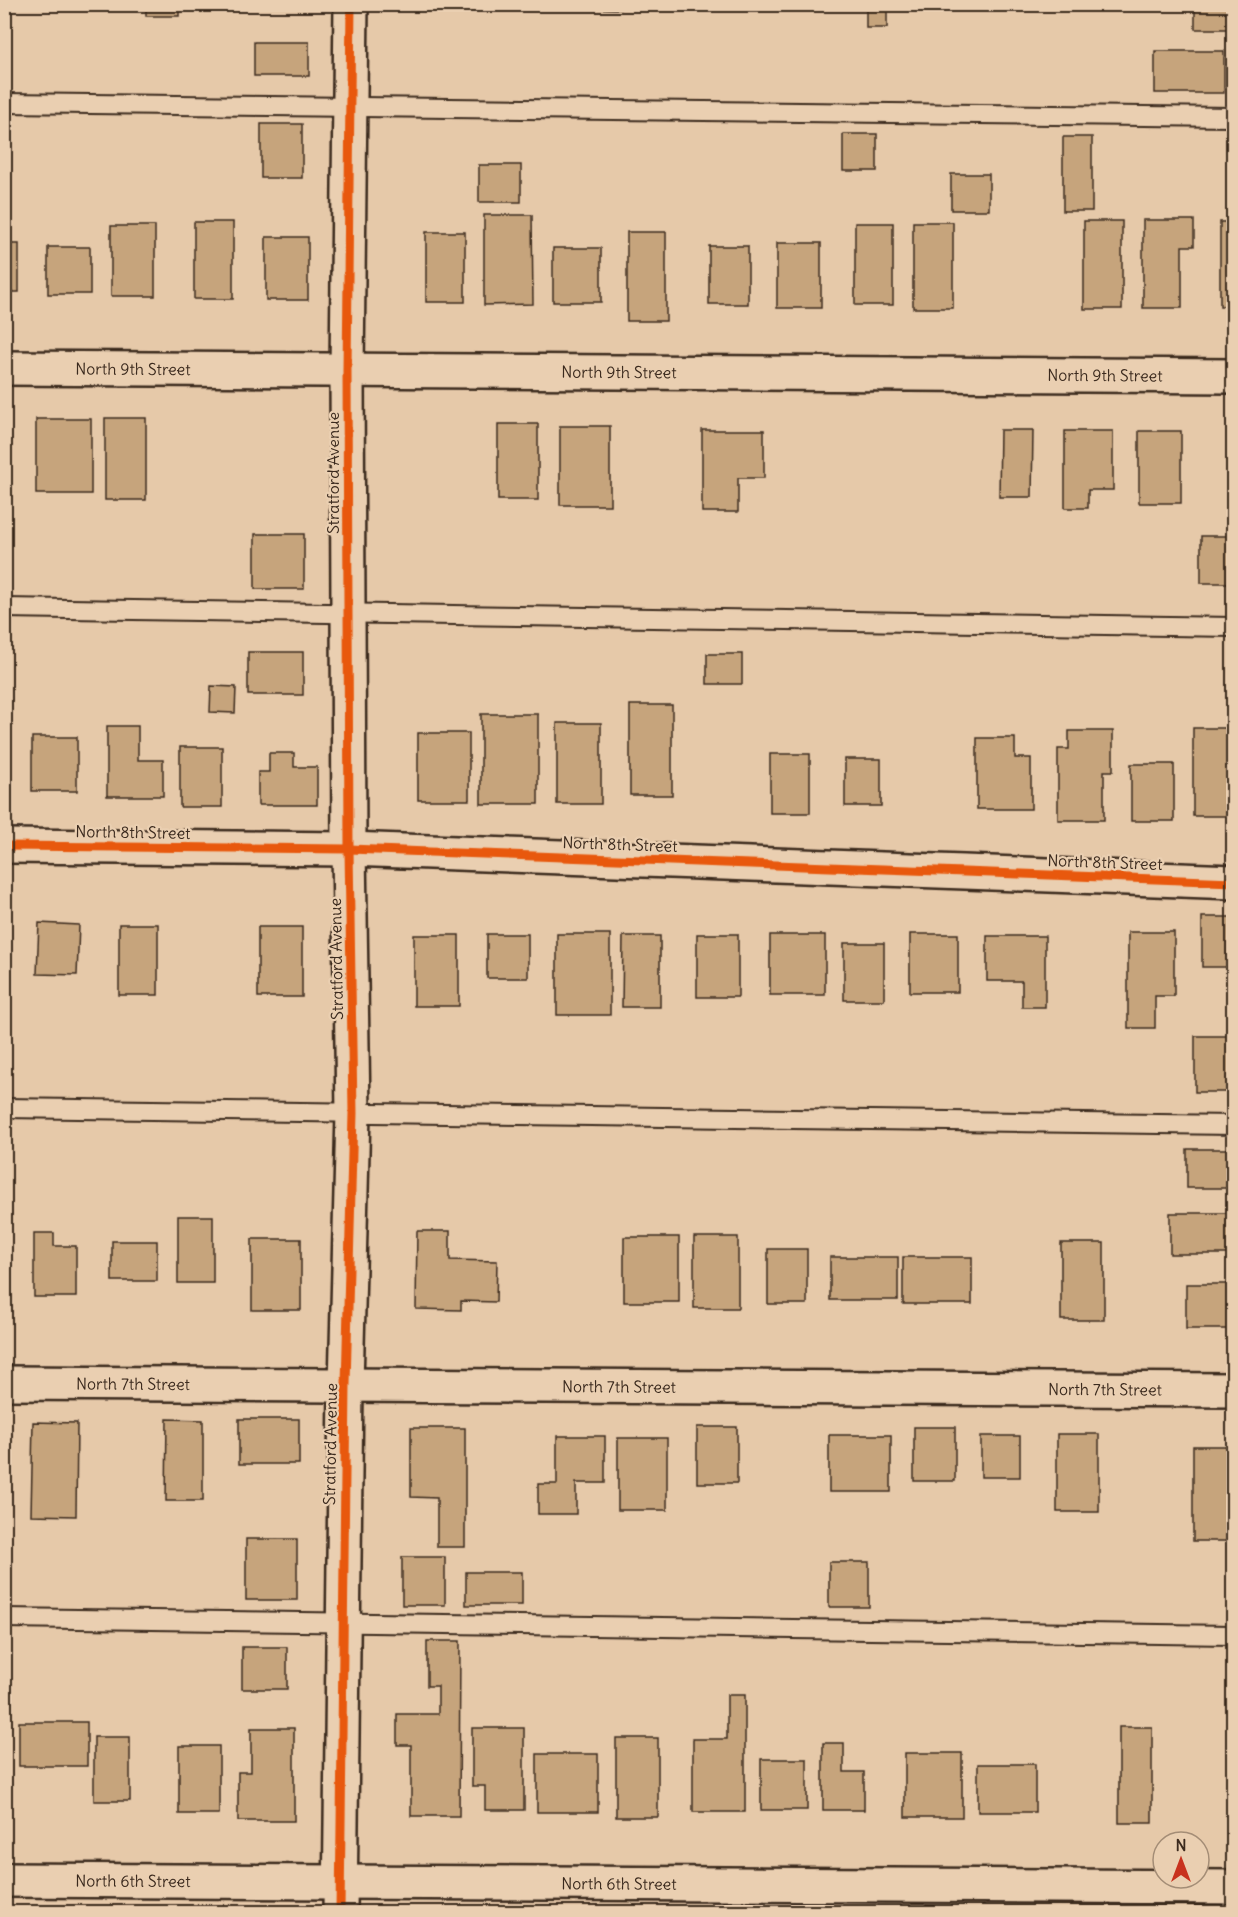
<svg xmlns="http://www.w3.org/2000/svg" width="1238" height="1917" font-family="Delius,sans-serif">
<rect width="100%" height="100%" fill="#e6c9a9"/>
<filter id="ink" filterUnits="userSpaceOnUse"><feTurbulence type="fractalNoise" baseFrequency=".0167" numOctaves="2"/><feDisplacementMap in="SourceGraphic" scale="12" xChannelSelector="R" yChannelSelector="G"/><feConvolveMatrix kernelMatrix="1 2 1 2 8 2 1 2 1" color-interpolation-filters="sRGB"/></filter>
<g filter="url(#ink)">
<g fill="#c6a47c" stroke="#3b2a1e" stroke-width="1.5">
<rect x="146" y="4" width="33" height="12"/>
<polygon points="583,4 621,4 621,9 583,8"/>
<rect x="715" y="4" width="29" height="5"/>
<rect x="866" y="4" width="21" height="24"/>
<rect x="1195" y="4" width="39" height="25"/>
<rect x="254" y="42" width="55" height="34"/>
<rect x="1155" y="51" width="69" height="42"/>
<rect x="261" y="124" width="41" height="54"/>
<rect x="843" y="134" width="34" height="37"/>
<rect x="1063" y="137" width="29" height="74"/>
<rect x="479" y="165" width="42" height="37"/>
<rect x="951" y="174" width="38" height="36"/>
<polygon points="484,215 532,215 533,304 484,305"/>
<polygon points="1143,220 1194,220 1194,246 1182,246 1182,308 1143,308"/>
<rect x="1084" y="221" width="38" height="88"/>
<rect x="194" y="222" width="39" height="77"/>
<rect x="913" y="222" width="40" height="86"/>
<rect x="1220" y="222" width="14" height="84"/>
<rect x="855" y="223" width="38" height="82"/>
<rect x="111" y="226" width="44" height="70"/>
<rect x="426" y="232" width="39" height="70"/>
<rect x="627" y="232" width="39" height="89"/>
<rect x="266" y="237" width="42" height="63"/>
<rect x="777" y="243" width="44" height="65"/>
<rect x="4" y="244" width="15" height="48"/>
<rect x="709" y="246" width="39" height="58"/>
<rect x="48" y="247" width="42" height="47"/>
<rect x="553" y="248" width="48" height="54"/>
<rect x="105" y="418" width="41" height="82"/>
<rect x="36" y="419" width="55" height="75"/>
<rect x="498" y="424" width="40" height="76"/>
<rect x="560" y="426" width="50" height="79"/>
<polygon points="702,430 764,430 764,478 738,478 738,512 702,512"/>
<polygon points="1000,430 1033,430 1032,497 999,497"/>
<polygon points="1065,431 1113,431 1113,490 1088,490 1088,508 1065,508"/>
<rect x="1139" y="431" width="42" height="72"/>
<rect x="255" y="534" width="49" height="55"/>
<rect x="1201" y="536" width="33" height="47"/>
<rect x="248" y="652" width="55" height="43"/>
<rect x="707" y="654" width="35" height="30"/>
<polygon points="211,686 236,687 235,713 210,712"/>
<rect x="630" y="705" width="42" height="90"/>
<rect x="481" y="714" width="57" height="90"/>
<rect x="4" y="720" width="4" height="83"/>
<rect x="557" y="723" width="44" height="81"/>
<polygon points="107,726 138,726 138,760 163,760 163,796 107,796"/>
<rect x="1193" y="728" width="41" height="88"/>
<polygon points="1069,731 1113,731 1113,771 1104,771 1104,820 1058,820 1058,749 1069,749"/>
<rect x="418" y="733" width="51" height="67"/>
<rect x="32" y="737" width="45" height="54"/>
<polygon points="977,738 1015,738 1015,758 1031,758 1031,809 977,809"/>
<rect x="180" y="747" width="42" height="60"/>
<polygon points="269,753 294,753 294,767 317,767 317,805 258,805 258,772 269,772"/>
<rect x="770" y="754" width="40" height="59"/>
<rect x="845" y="759" width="36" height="47"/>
<rect x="1131" y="764" width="43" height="57"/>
<rect x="4" y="917" width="2" height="62"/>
<rect x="1202" y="917" width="32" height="50"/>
<polygon points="39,923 79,925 77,975 37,974"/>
<rect x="119" y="924" width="39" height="71"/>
<rect x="258" y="927" width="44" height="70"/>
<polygon points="1128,932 1174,932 1174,996 1155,996 1155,1028 1128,1028"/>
<rect x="487" y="934" width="41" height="44"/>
<rect x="557" y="934" width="53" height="81"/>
<rect x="697" y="934" width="41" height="63"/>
<rect x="910" y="934" width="48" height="58"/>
<rect x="414" y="935" width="45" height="71"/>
<rect x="770" y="935" width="55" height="60"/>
<polygon points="623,936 660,936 660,1007 622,1007"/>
<polygon points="987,936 1045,936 1045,1007 1022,1007 1022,981 987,981"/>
<rect x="844" y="943" width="40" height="57"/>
<rect x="1195" y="1036" width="39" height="56"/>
<rect x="1187" y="1149" width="47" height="39"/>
<rect x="1170" y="1213" width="64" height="41"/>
<rect x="178" y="1216" width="35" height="67"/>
<polygon points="417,1231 450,1231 450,1260 497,1261 496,1302 461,1301 461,1310 416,1309"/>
<polygon points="34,1233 54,1233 54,1246 76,1246 76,1297 34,1297"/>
<rect x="624" y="1237" width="55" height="65"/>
<rect x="694" y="1237" width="44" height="71"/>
<rect x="252" y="1239" width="49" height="71"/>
<rect x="112" y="1241" width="45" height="40"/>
<rect x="1061" y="1243" width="43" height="77"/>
<rect x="768" y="1249" width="39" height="55"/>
<rect x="830" y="1257" width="68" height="43"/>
<rect x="903" y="1257" width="69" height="47"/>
<rect x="1186" y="1284" width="48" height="45"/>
<polygon points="167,1419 203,1420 203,1501 166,1501"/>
<rect x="239" y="1419" width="60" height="45"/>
<polygon points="33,1422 77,1423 76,1516 31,1515"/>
<rect x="697" y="1427" width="40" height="56"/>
<rect x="914" y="1427" width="41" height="54"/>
<polygon points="411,1428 465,1428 465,1547 437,1547 437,1498 411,1497"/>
<rect x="1057" y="1434" width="42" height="78"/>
<rect x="829" y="1435" width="62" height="57"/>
<polygon points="557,1436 605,1436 605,1483 576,1483 576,1514 538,1514 538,1484 557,1484"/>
<rect x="981" y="1436" width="39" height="41"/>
<rect x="618" y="1438" width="49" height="72"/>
<rect x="1193" y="1446" width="41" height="95"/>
<rect x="246" y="1539" width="51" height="61"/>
<rect x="402" y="1557" width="43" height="48"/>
<rect x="829" y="1562" width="40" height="45"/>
<rect x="466" y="1572" width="56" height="33"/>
<polygon points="427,1641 460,1641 459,1816 411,1816 411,1745 397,1745 397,1714 438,1714 438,1686 427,1686"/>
<rect x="242" y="1647" width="45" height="42"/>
<polygon points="727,1695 745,1695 745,1812 693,1812 693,1739 727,1739"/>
<rect x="19" y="1722" width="68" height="44"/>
<rect x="1119" y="1727" width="33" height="96"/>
<polygon points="251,1728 294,1728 294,1821 238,1821 238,1772 251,1772"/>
<polygon points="472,1728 524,1728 524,1810 485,1810 485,1786 472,1786"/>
<rect x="94" y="1737" width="36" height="64"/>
<rect x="616" y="1738" width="42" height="79"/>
<polygon points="823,1743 844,1743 844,1772 864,1772 864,1810 823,1810"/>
<rect x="179" y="1746" width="40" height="68"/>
<rect x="905" y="1753" width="57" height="64"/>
<rect x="537" y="1754" width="61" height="58"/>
<rect x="761" y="1759" width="46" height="51"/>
<rect x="978" y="1764" width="57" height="48"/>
</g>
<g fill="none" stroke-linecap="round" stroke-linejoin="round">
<defs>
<g id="lane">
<polyline points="4,103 1234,117"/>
<polyline points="4,608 1234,627"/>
<polyline points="4,1108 1234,1125"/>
<polyline points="4,1618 1234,1635"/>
</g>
<g id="street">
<path id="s1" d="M 4,368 L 1234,376"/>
<polyline points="4,846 349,849 1234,882"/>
<path id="s2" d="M 4,1383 L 1234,1390"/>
<path id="s3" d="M 4,1880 L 1234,1887"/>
<polyline points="340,1912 346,1385 353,1113 349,849 347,370 351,4"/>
</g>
</defs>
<use href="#lane" stroke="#3b2a1e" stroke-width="22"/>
<use href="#street" stroke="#3b2a1e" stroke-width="38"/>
<use href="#lane" stroke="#eacfb1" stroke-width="18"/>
<use href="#street" stroke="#eacfb1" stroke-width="33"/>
<defs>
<g id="cycleway">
<polyline points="4,846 349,849 1234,882"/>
<polyline points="340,1912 346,1385 353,1113 349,849 347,370 351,4"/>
</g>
</defs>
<use href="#cycleway" stroke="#eacfb1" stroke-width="13"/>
<use href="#cycleway" stroke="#e8590c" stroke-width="9"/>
</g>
</g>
<g text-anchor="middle" stroke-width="4.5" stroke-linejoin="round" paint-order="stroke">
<g font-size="16" fill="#3b2a1e" stroke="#eacfb1">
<text dy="6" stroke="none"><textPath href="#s1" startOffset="129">North 9th Street</textPath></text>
<text dy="6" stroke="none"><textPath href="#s1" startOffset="615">North 9th Street</textPath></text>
<text dy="6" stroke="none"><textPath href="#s1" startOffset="1101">North 9th Street</textPath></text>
<text transform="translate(333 473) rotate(-90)" y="6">Stratford Avenue</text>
<text transform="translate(133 832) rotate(1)" y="6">North 8th Street</text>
<text transform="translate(620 844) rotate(2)" y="6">North 8th Street</text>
<text transform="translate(1105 862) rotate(2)" y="6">North 8th Street</text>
<text transform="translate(336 959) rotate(-91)" y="6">Stratford Avenue</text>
<text dy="6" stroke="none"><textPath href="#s2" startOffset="129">North 7th Street</textPath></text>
<text dy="6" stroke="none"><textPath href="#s2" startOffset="615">North 7th Street</textPath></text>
<text dy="6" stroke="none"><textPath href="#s2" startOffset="1101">North 7th Street</textPath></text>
<text transform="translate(330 1444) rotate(-89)" y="6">Stratford Avenue</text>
<text dy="6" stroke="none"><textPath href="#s3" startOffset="129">North 6th Street</textPath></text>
<text dy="6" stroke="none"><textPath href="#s3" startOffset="615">North 6th Street</textPath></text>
</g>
</g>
<rect width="1238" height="1917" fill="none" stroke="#eacfb1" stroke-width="24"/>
<rect x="12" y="12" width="1214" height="1893" fill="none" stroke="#3b2a1e" stroke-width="2" filter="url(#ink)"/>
<g transform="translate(1181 1860)"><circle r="28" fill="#eacfb1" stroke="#a48d76" stroke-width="1.5"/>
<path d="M0-4.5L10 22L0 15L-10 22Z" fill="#c8321e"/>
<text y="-9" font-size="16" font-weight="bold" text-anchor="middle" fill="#3b2a1e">N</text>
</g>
</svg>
